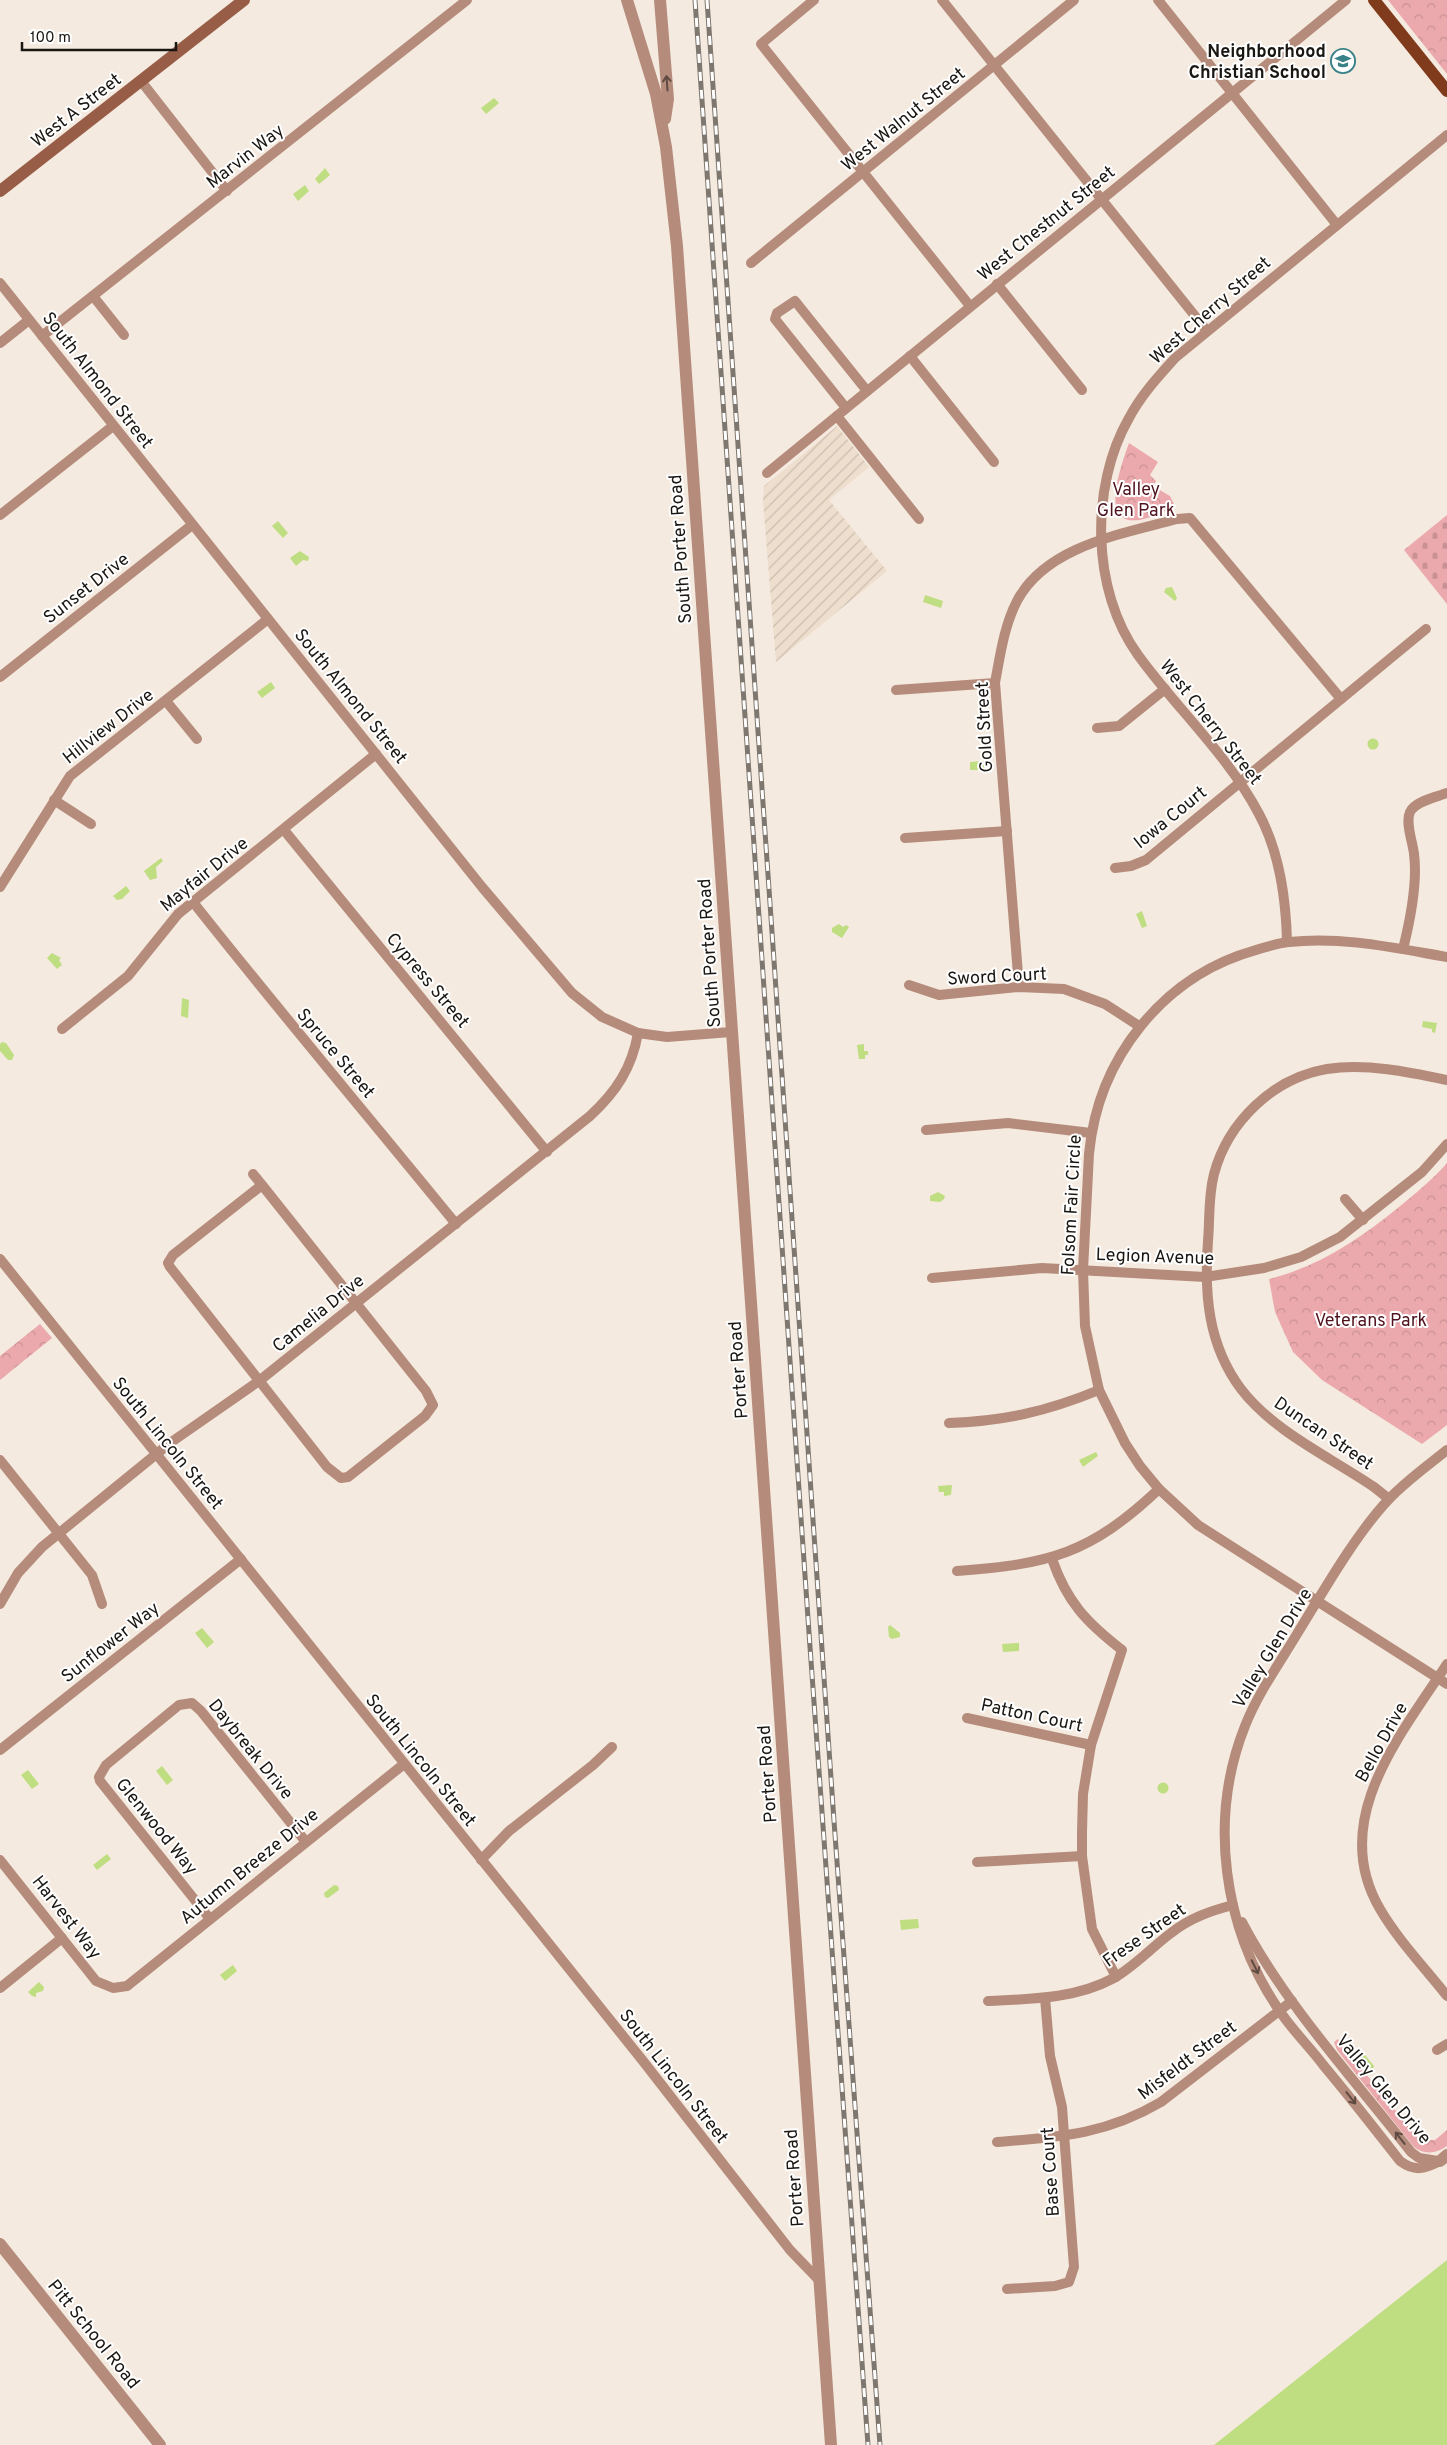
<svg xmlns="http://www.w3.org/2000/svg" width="1447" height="2445" font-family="Overpass,sans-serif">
<defs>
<pattern id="industrial-furrows" width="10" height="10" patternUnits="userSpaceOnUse" patternTransform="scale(1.25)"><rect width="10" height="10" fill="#eedecd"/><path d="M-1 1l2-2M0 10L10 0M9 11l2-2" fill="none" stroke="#ccbeaf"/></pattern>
<pattern id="forest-crowns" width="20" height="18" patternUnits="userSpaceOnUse" patternTransform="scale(1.25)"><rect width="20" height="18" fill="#eba9ad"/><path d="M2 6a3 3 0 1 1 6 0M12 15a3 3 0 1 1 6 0" fill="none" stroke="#c99194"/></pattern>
<pattern id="cemetery-stones" width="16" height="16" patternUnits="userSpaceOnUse" patternTransform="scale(1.25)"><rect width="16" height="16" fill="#eba9ad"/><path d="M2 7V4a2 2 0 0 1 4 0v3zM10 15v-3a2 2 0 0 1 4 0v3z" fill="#c99194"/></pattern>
</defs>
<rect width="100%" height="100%" fill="#f5eadf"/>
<polygon fill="url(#industrial-furrows)" points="837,426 869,467 829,500 887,571 776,662 763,501 764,486"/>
<g fill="url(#forest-crowns)">
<polygon points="1388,0 1447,0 1447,74"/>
<path d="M 1129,443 L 1158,462 L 1150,475 L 1156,481 L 1153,486 L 1170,496 L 1175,506 C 1100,546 1110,495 1129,443 Z"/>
<path d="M 1447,1163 L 1447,1425 L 1422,1444 L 1322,1380 L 1293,1352 L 1275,1312 L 1269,1279 C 1320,1266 1358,1240 1399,1207 C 1416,1193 1433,1179 1447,1163 Z"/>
<polygon points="40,1324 52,1338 0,1380 0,1356"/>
<path d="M 1338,2039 L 1419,2140 L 1435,2140 L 1447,2130 L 1447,2146 C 1436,2154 1425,2155 1414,2147 L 1337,2050 L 1334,2042 Z"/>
</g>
<polygon fill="url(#cemetery-stones)" points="1447,515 1447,604 1404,550"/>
<g fill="#bfdd81">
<polygon points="494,98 499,103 486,114 481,108"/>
<polygon points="325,168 330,175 319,184 315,179"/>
<polygon points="305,185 309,191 298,201 293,194"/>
<polygon points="278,521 288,533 283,538 272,526"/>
<polygon points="300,551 309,557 308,561 303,560 296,566 290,558"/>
<polygon points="1172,587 1177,598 1175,601 1164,592 1166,588"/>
<polygon points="925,595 943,601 941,608 923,602"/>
<polygon points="271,682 275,688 262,698 257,692"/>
<circle cx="1373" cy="744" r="5.5"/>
<polygon points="984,761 984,770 970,770 970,762"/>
<polygon points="161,858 163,861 156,867 157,878 150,880 144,871"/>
<polygon points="126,886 130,891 122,899 117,900 113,896"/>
<polygon points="1142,911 1147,926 1142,928 1136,914"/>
<polygon points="839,924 843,927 846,925 849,927 842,938 832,932 832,928"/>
<polygon points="52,953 61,958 59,960 62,965 57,969 47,958"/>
<polygon points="182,998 189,1000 188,1018 181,1016"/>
<polygon points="1423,1021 1437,1023 1435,1033 1432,1032 1432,1029 1422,1027"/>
<polygon points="2,1042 6,1043 14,1055 12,1060 8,1060 0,1051 0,1044"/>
<polygon points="864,1044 864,1051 868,1051 868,1055 865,1055 865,1059 859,1059 857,1045"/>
<polygon points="938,1192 945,1196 944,1199 940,1202 930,1201 930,1196"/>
<polygon points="1096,1452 1098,1456 1083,1467 1079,1460"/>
<polygon points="952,1485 951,1495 944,1496 944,1492 939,1492 938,1486"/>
<polygon points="890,1625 900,1633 900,1637 892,1639 889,1637 888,1627"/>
<polygon points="202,1628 214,1642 207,1648 195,1633"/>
<polygon points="1019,1643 1019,1651 1003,1652 1002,1644"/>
<polygon points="162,1766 173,1780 167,1785 156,1771"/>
<polygon points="28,1770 39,1784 32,1789 21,1775"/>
<circle cx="1163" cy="1788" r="5.5"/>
<polygon points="107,1854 111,1859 97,1870 93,1865"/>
<polygon points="334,1885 338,1886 339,1890 328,1898 325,1897 324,1893"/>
<polygon points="918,1919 919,1928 901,1930 900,1920"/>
<polygon points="233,1965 237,1971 225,1981 220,1975"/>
<polygon points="39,1982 44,1987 43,1991 36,1993 36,1997 32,1996 28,1992"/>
<polygon points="1361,2055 1365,2055 1374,2066 1373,2070 1369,2070 1360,2059"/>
<polygon points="1447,2260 1447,2445 1214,2445"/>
</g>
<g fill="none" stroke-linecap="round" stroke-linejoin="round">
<g stroke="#b58c7c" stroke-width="10">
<polyline points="814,0 761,44 970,306"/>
<polyline points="942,0 1207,331"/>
<polyline points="1158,0 1337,225"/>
<polyline points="141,81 227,191"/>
<polyline points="751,263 1074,0"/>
<polyline points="0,283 482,887 572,993 602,1017 638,1033 667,1037 731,1032"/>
<polyline points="997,284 1082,390"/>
<polyline points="93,296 124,335"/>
<polyline points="42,336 467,0"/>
<polyline points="0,343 29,320"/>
<polyline points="910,356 994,462"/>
<polyline points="846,408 775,319 777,313 795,301 867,391"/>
<polyline points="837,416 919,519"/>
<polyline points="767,473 1346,0"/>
<polyline points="0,515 113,426"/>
<polyline points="0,677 192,525"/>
<polyline points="896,690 995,683"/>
<polyline points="166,701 197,739"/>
<polyline points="1097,728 1119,726 1165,689"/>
<polyline points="54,800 91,824"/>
<path d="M 284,830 C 371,938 460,1044 547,1152"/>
<polyline points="905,838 1007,831"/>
<polyline points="1115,868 1131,866 1146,860 1426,629"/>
<polyline points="0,887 70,776 268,619"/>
<path d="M 193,902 C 279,1011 368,1116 456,1224"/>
<path d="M 1287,942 C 1286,899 1279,851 1259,814 C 1228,755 1177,709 1138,655 C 1091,590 1090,486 1129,418 C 1141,395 1158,377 1175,358 L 1447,135"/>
<path d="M 1403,949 C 1410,921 1418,884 1414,854 C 1413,843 1405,823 1410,812 C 1415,801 1437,797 1447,793"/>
<path d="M 1447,957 C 1395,948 1342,936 1289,942 C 1278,943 1266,947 1256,950 C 1163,976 1098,1058 1089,1154 L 1083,1270 L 1085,1326 L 1099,1390 L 1125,1443 L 1140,1466 L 1159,1489 L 1198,1525 L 1447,1684"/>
<polyline points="909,985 939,995 1019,987 1064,989 1105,1004 1139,1026"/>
<path d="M 1019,987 L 995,683 C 1000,656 1004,626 1017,601 C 1046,546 1122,534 1177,519 L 1190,518 L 1341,699"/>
<polyline points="62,1029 128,976 178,914 376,754"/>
<polyline points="926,1130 1008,1123 1091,1133"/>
<polyline points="253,1174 262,1185 426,1391 433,1405 425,1416 348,1477 341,1478 327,1467 170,1267 168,1263 173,1255 262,1185"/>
<polyline points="1345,1199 1363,1220"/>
<polyline points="0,1259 643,2061 790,2250 818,2279"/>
<polyline points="932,1278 1042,1268 1205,1277 1264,1268 1301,1257 1340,1237 1422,1172 1447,1144"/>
<path d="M 949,1423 C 1005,1421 1048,1411 1099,1390"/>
<polyline points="0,1460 92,1575 102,1604"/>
<path d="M 1389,1499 L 1374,1487 C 1330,1457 1274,1432 1241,1389 C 1208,1345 1204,1294 1208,1241 C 1210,1218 1208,1197 1214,1174 C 1228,1122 1273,1078 1327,1069 C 1366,1063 1409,1072 1447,1080"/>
<path d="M 1052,1559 C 1067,1602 1086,1622 1122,1650 L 1091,1745 L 1083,1794 L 1082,1832 L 1082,1856 L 1092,1929 L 1116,1977"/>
<path d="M 957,1571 C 1050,1564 1090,1554 1159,1489"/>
<path d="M 0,1604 L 18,1573 L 42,1547 L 170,1443 L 259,1381 L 590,1116 C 616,1092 632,1068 638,1033"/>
<path d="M 1447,1664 C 1400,1736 1328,1821 1380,1909 C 1398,1940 1425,1968 1447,1996"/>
<polyline points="967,1718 1091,1745"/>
<polyline points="0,1750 241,1559"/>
<polyline points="0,1860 96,1981 113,1988 127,1986 404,1764"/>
<polyline points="481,1860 509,1831 593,1765 612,1747"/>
<polyline points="977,1862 1082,1856"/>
<polyline points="210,1919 100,1781 99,1777 106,1765 179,1705 192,1703 201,1711 306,1842"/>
<path d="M 1242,1922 C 1285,2004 1354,2079 1411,2152 L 1419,2158 L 1438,2161"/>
<polyline points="0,1988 62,1938"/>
<path d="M 988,2001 C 1031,1999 1075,1999 1114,1978 C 1135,1966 1152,1947 1171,1933 C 1190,1918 1210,1911 1233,1905"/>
<polyline points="1437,2050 1447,2044"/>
<path d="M 997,2142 C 1059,2137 1105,2135 1161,2102 L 1292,2001"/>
<path d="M 1440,2161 C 1424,2169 1415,2172 1400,2161 C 1375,2129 1350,2097 1324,2066 C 1310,2047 1292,2030 1279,2010 C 1223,1928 1208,1819 1245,1726 C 1258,1693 1279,1664 1297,1634 C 1323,1592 1355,1535 1389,1499 C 1406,1481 1427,1466 1447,1450"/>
<polyline points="1007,2289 1055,2286 1069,2282 1074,2267 1062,2107 1050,2056 1045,1998"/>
</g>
<g stroke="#b58c7c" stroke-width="12">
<polyline points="627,0 656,94 666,147 677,246 831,2445"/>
<polyline points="660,0 668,99 665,119"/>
<polyline points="1440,2161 1447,2155"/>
<polyline points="0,2244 160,2445"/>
</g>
<polyline stroke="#975d46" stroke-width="12" points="0,191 244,0"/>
<polyline stroke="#803b1d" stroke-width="12" points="1374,0 1447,91"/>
<defs>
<g id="rail">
<polyline points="695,0 810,1647 868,2445"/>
<polyline points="707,0 834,1821 880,2445"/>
</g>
</defs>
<use href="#rail" stroke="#7e776f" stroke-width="5"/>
<use href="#rail" stroke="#fff" stroke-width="3" stroke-dasharray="9" stroke-linecap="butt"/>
</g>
<defs><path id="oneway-shaft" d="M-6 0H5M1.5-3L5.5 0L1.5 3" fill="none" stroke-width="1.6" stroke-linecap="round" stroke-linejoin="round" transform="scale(1.25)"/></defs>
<g stroke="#604b42">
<use href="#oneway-shaft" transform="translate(667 83) rotate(-94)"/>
<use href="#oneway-shaft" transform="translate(1255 1967) rotate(64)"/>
<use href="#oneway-shaft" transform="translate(1351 2098) rotate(52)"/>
<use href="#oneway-shaft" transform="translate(1400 2138) rotate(-128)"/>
</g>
<defs>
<symbol id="school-ring" viewBox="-11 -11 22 22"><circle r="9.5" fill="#fff" stroke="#398188" stroke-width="1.5"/><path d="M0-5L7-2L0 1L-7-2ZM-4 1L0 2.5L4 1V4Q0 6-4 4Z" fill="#398188"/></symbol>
</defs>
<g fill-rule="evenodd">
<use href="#school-ring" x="1329" y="47" width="28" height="28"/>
</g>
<g text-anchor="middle" stroke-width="4" stroke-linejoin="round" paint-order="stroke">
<g font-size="18" font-weight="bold" fill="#1a1612" stroke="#fff" text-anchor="end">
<text x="1326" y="57">Neighborhood<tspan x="1326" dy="21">Christian School</tspan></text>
</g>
<g font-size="18" fill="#1a1612" stroke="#fff">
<text transform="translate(76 110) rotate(-38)" y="6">West A Street</text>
<text transform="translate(903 119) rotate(-39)" y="6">West Walnut Street</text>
<text transform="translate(245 156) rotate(-38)" y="6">Marvin Way</text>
<text transform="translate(1046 223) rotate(-39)" y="6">West Chestnut Street</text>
<text transform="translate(1210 310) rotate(-41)" y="6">West Cherry Street</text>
<text transform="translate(98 380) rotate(52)" y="6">South Almond Street</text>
<text transform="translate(680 549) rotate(-94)" y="6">South Porter Road</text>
<text transform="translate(86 588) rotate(-38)" y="6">Sunset Drive</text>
<text transform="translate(351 696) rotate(51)" y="6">South Almond Street</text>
<text transform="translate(1211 722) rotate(52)" y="6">West Cherry Street</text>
<text transform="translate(108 726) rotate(-38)" y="6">Hillview Drive</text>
<text transform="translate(984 727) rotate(-93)" y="6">Gold Street</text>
<text transform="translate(1170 817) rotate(-39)" y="6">Iowa Court</text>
<text transform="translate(204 874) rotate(-39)" y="6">Mayfair Drive</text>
<text transform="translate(709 953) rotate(-94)" y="6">South Porter Road</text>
<text transform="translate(997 976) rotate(-3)" y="6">Sword Court</text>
<text transform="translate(428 980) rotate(50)" y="6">Cypress Street</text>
<text transform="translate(336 1053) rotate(50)" y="6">Spruce Street</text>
<text transform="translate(1071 1205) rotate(-87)" y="6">Folsom Fair Circle</text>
<text transform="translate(1155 1256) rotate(2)" y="6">Legion Avenue</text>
<text transform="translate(318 1313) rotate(-39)" y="6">Camelia Drive</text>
<text transform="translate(738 1370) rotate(-94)" y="6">Porter Road</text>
<text transform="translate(1324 1433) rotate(34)" y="6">Duncan Street</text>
<text transform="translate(168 1443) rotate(51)" y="6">South Lincoln Street</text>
<text transform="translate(110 1642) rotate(-38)" y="6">Sunflower Way</text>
<text transform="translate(1272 1648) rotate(-59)" y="6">Valley Glen Drive</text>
<text transform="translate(1032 1715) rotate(12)" y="6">Patton Court</text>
<text transform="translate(1381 1742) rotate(-61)" y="6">Bello Drive</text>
<text transform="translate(251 1749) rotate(51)" y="6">Daybreak Drive</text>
<text transform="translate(421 1760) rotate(51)" y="6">South Lincoln Street</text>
<text transform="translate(767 1774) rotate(-94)" y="6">Porter Road</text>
<text transform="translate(157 1826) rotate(51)" y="6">Glenwood Way</text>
<text transform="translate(249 1866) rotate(-39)" y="6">Autumn Breeze Drive</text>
<text transform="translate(67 1917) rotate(52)" y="6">Harvest Way</text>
<text transform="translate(1144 1935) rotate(-35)" y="6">Frese Street</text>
<text transform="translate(1187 2060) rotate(-37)" y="6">Misfeldt Street</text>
<text transform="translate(674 2076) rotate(52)" y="6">South Lincoln Street</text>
<text transform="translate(1384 2089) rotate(50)" y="6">Valley Glen Drive</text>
<text transform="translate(1050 2172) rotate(-94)" y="6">Base Court</text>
<text transform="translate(794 2178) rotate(-94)" y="6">Porter Road</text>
<text transform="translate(94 2334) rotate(51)" y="6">Pitt School Road</text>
</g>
<g font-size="18" fill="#50121d" stroke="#fff">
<text x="1136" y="495">Valley<tspan x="1136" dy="21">Glen Park</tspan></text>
<text x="1371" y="1326">Veterans Park</text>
</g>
</g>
<path d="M22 42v8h154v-8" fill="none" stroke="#1a1612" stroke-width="2.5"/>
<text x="30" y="42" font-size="15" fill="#1a1612" stroke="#ffffff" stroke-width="4" paint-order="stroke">100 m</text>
</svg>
